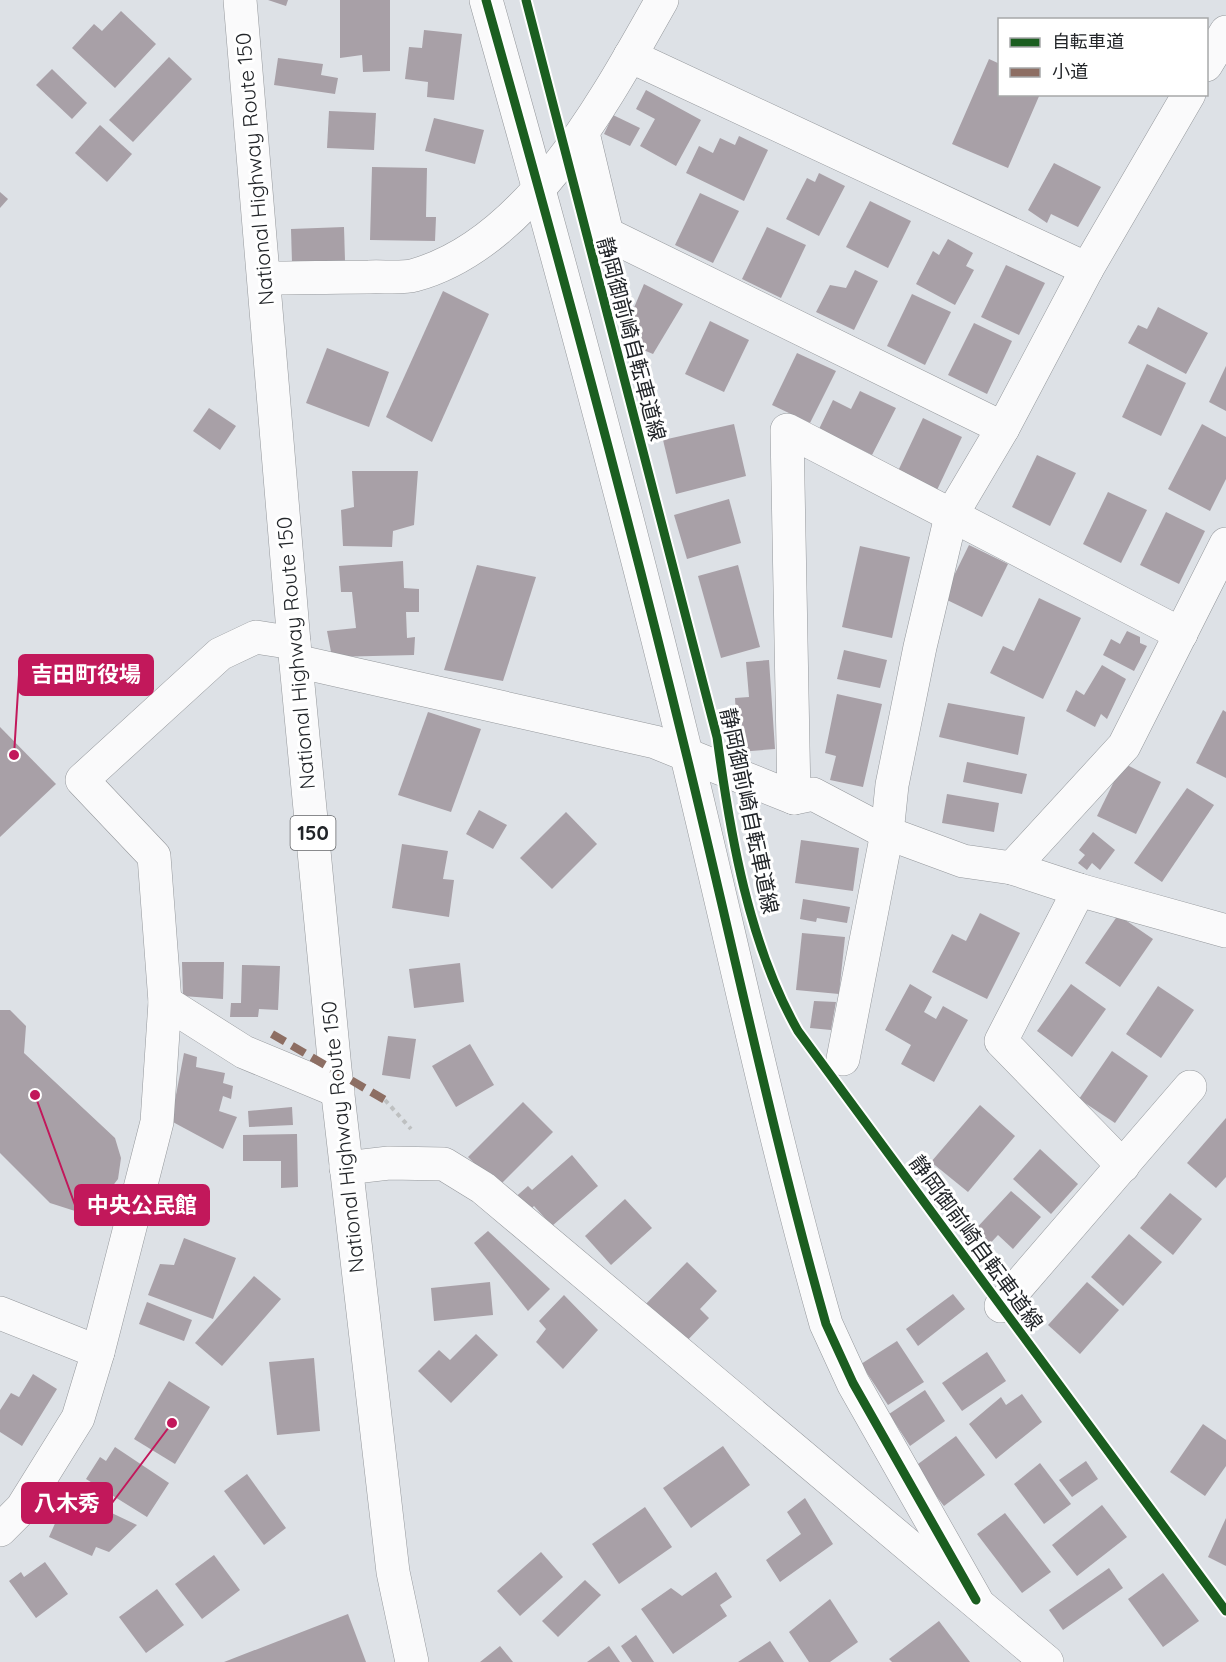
<svg xmlns="http://www.w3.org/2000/svg" width="1226" height="1662" font-family="Quicksand,'Noto Sans JP',sans-serif">
<rect width="100%" height="100%" fill="#dde1e6"/>
<g fill="#a8a0a7">
<polygon points="268,0 288,0 286,6"/>
<polygon points="340,0 390,0 390,71 363,72 362,55 340,58"/>
<polygon points="121,11 156,44 115,88 72,48 94,24 102,31"/>
<polygon points="424,30 462,34 454,100 427,97 428,82 405,79 409,47 422,48"/>
<polygon points="169,57 192,79 133,142 109,120"/>
<polygon points="278,58 323,64 321,75 338,78 335,94 274,85"/>
<polygon points="989,59 1000,64 1000,94 1040,94 1008,168 952,144"/>
<polygon points="52,69 87,103 72,119 36,85"/>
<polygon points="646,90 701,120 676,166 640,146 655,119 636,109"/>
<polygon points="329,111 376,113 374,150 327,148"/>
<polygon points="613,115 640,128 630,146 604,134"/>
<polygon points="434,118 484,130 475,164 425,151"/>
<polygon points="100,125 132,154 107,182 75,153"/>
<polygon points="739,136 768,150 744,201 686,173 699,146 713,153 720,138 735,145"/>
<polygon points="1054,163 1101,187 1078,227 1051,214 1047,223 1028,210"/>
<polygon points="372,167 427,168 426,217 436,217 435,241 370,240"/>
<polygon points="819,173 845,186 819,236 786,219 807,178 815,182"/>
<polygon points="0,192 8,199 0,208"/>
<polygon points="700,193 739,211 713,263 675,245"/>
<polygon points="870,201 911,221 888,268 846,247"/>
<polygon points="344,227 345,261 292,263 291,229"/>
<polygon points="767,227 806,245 781,298 742,279"/>
<polygon points="948,239 973,253 966,266 974,270 955,305 916,284 933,251 939,255"/>
<polygon points="1006,265 1045,283 1019,335 981,317"/>
<polygon points="855,270 878,281 854,330 816,312 830,285 846,288"/>
<polygon points="644,284 683,304 653,354 629,344 625,329"/>
<polygon points="443,291 489,314 432,442 386,417"/>
<polygon points="912,294 951,312 925,365 887,346"/>
<polygon points="1158,307 1208,333 1186,374 1128,343 1138,325 1147,329"/>
<polygon points="710,321 749,340 724,392 685,374"/>
<polygon points="974,323 1012,341 987,394 948,375"/>
<polygon points="327,348 389,372 369,427 306,403"/>
<polygon points="797,353 836,371 810,423 772,405"/>
<polygon points="1147,364 1186,383 1161,436 1122,417"/>
<polygon points="1226,366 1226,411 1209,402"/>
<polygon points="860,391 896,408 872,455 819,429 833,400 851,409"/>
<polygon points="209,408 236,426 220,450 193,431"/>
<polygon points="923,418 962,437 937,490 898,471"/>
<polygon points="734,424 746,476 676,494 663,440"/>
<polygon points="1202,424 1226,437 1226,479 1210,511 1168,489"/>
<polygon points="1037,455 1076,473 1050,526 1012,507"/>
<polygon points="352,471 418,471 414,525 393,531 392,547 343,546 341,510 354,507"/>
<polygon points="1108,492 1147,510 1121,563 1083,544"/>
<polygon points="729,499 741,543 687,559 674,515"/>
<polygon points="1166,512 1205,531 1179,584 1140,565"/>
<polygon points="969,545 1008,564 982,617 943,598"/>
<polygon points="860,546 910,557 892,638 842,627"/>
<polygon points="403,561 404,588 419,589 419,612 406,612 407,638 415,637 414,655 332,657 327,631 356,628 352,592 341,592 339,566"/>
<polygon points="477,565 536,577 503,681 444,670"/>
<polygon points="738,565 760,647 721,658 698,576"/>
<polygon points="1039,598 1081,618 1043,699 990,673 1003,646 1014,651"/>
<polygon points="1127,631 1140,637 1140,643 1147,646 1134,671 1103,655 1111,639 1120,644"/>
<polygon points="844,650 887,660 880,688 837,679"/>
<polygon points="769,660 775,749 738,752 735,698 749,697 746,662"/>
<polygon points="1102,665 1126,679 1107,719 1101,714 1095,727 1066,711 1076,690 1084,695"/>
<polygon points="837,694 882,704 863,787 830,780 836,756 825,753"/>
<polygon points="948,703 1025,717 1018,755 939,737"/>
<polygon points="1223,710 1226,712 1226,778 1196,763"/>
<polygon points="428,712 481,729 451,812 398,795"/>
<polygon points="0,727 56,784 0,837"/>
<polygon points="967,762 1027,774 1022,794 963,782"/>
<polygon points="1123,763 1161,782 1136,834 1097,816"/>
<polygon points="1187,788 1214,805 1162,882 1134,863"/>
<polygon points="947,794 999,803 994,832 942,823"/>
<polygon points="479,810 507,825 493,849 466,834"/>
<polygon points="566,812 597,844 552,889 520,858"/>
<polygon points="1093,832 1115,850 1100,870 1092,863 1087,870 1078,863 1085,855 1079,850"/>
<polygon points="801,840 859,848 853,891 795,883"/>
<polygon points="402,844 448,851 443,879 454,880 449,917 392,908"/>
<polygon points="803,899 850,907 847,923 817,918 816,922 800,919"/>
<polygon points="980,913 1020,933 987,999 932,972 952,934 966,941"/>
<polygon points="1118,915 1153,939 1120,987 1085,963"/>
<polygon points="802,933 845,937 839,994 796,990"/>
<polygon points="182,962 224,962 223,999 183,996"/>
<polygon points="460,963 464,1002 414,1008 409,969"/>
<polygon points="242,965 280,966 278,1010 259,1009 258,1017 230,1017 231,1003 241,1003"/>
<polygon points="910,984 932,997 924,1012 936,1019 943,1006 968,1020 934,1082 901,1064 911,1045 885,1030"/>
<polygon points="1071,984 1106,1009 1072,1057 1037,1031"/>
<polygon points="1158,986 1194,1010 1161,1058 1126,1034"/>
<polygon points="814,1001 836,1002 831,1030 810,1028"/>
<polygon points="0,1010 10,1010 26,1026 24,1053 115,1138 121,1158 118,1179 101,1201 75,1211 50,1203 0,1153"/>
<polygon points="388,1036 416,1039 410,1079 382,1075"/>
<polygon points="470,1044 494,1085 456,1107 432,1066"/>
<polygon points="1112,1051 1148,1076 1115,1123 1079,1099"/>
<polygon points="184,1053 197,1057 196,1067 225,1073 223,1083 233,1086 231,1099 223,1096 219,1111 237,1117 223,1149 171,1121"/>
<polygon points="523,1102 553,1132 498,1187 468,1157"/>
<polygon points="980,1105 1015,1136 968,1192 931,1162"/>
<polygon points="292,1107 293,1125 249,1127 248,1111"/>
<polygon points="1226,1118 1226,1177 1216,1188 1187,1163"/>
<polygon points="297,1134 298,1187 281,1188 281,1161 243,1161 243,1135"/>
<polygon points="1040,1149 1078,1184 1051,1214 1013,1179"/>
<polygon points="572,1155 598,1186 552,1226 534,1206 525,1214 512,1200 528,1186 532,1190"/>
<polygon points="1011,1191 1041,1217 1013,1249 998,1235 986,1248 971,1234"/>
<polygon points="1170,1193 1202,1219 1173,1255 1140,1228"/>
<polygon points="625,1199 652,1228 611,1265 585,1236"/>
<polygon points="488,1231 550,1289 528,1311 474,1243"/>
<polygon points="1129,1234 1162,1262 1123,1306 1091,1277"/>
<polygon points="184,1238 236,1258 213,1319 148,1295 160,1264 174,1265"/>
<polygon points="687,1262 717,1291 700,1309 709,1318 679,1349 639,1311"/>
<polygon points="254,1276 281,1299 222,1366 195,1343"/>
<polygon points="490,1282 493,1315 434,1321 431,1288"/>
<polygon points="1087,1282 1119,1310 1080,1354 1048,1325"/>
<polygon points="953,1294 965,1309 918,1346 906,1329"/>
<polygon points="564,1295 598,1330 563,1369 536,1342 546,1329 539,1321"/>
<polygon points="147,1302 192,1320 184,1341 139,1324"/>
<polygon points="476,1334 498,1355 451,1403 418,1371 439,1350 450,1360"/>
<polygon points="897,1341 924,1382 888,1405 861,1364"/>
<polygon points="987,1352 1006,1381 962,1411 942,1383"/>
<polygon points="314,1358 320,1431 277,1435 269,1362"/>
<polygon points="33,1374 57,1389 22,1446 0,1432 0,1410 11,1393 19,1397"/>
<polygon points="169,1381 210,1407 175,1464 134,1439"/>
<polygon points="925,1390 945,1421 910,1446 889,1414"/>
<polygon points="1022,1394 1042,1422 996,1459 969,1424 1001,1397 1006,1405"/>
<polygon points="1203,1424 1226,1440 1226,1466 1205,1496 1170,1472"/>
<polygon points="956,1436 985,1475 944,1506 914,1467"/>
<polygon points="723,1446 750,1485 691,1528 663,1488"/>
<polygon points="115,1447 169,1483 147,1517 86,1479 100,1457 106,1461"/>
<polygon points="1086,1461 1098,1479 1072,1497 1059,1480"/>
<polygon points="1040,1463 1071,1504 1044,1524 1014,1484"/>
<polygon points="247,1474 286,1528 264,1545 224,1491"/>
<polygon points="78,1497 137,1525 109,1552 96,1547 92,1556 49,1537 61,1510 71,1514"/>
<polygon points="805,1498 833,1544 780,1582 766,1560 801,1534 787,1512"/>
<polygon points="1102,1505 1127,1537 1077,1576 1052,1545"/>
<polygon points="645,1507 672,1547 619,1584 592,1544"/>
<polygon points="1005,1513 1051,1572 1022,1593 977,1534"/>
<polygon points="1226,1518 1226,1566 1208,1557"/>
<polygon points="541,1552 563,1577 520,1616 497,1591"/>
<polygon points="214,1555 240,1590 202,1619 175,1584"/>
<polygon points="45,1562 68,1594 36,1618 9,1581 21,1572 24,1577"/>
<polygon points="1109,1568 1123,1588 1063,1630 1049,1610"/>
<polygon points="716,1572 732,1597 720,1605 727,1616 673,1654 641,1609 671,1588 682,1596"/>
<polygon points="1163,1573 1199,1621 1163,1647 1128,1599"/>
<polygon points="585,1580 601,1595 558,1637 542,1621"/>
<polygon points="157,1589 184,1625 146,1653 119,1617"/>
<polygon points="830,1599 858,1642 830,1662 809,1662 789,1632"/>
<polygon points="348,1614 366,1662 224,1662"/>
<polygon points="939,1621 970,1662 892,1662 889,1659"/>
<polygon points="636,1635 654,1662 632,1662 621,1646"/>
<polygon points="770,1641 784,1662 738,1662"/>
<polygon points="500,1646 513,1662 480,1662"/>
<polygon points="609,1646 620,1662 587,1662"/>
</g>
<g fill="none" stroke-linecap="round" stroke-linejoin="round">
<defs>
<g id="street">
<path d="M 486,0 C 557,251 625,503 687,757 C 733,946 773,1137 826,1324 L 853,1383 L 976,1600"/>
<polyline points="630,56 1087,269"/>
<polyline points="1206,65 1226,32"/>
<polyline points="583,133 607,234 1003,428"/>
<path d="M 264,278 C 299,278 334,277 369,277 C 383,276 401,279 415,275 C 530,243 607,97 662,0"/>
<polyline points="296,661 655,742 794,798 813,794 887,833 963,861 1012,868 1079,890 1226,931"/>
<polyline points="794,798 787,430 1181,634"/>
<polyline points="1012,868 1124,746 1226,544"/>
<polyline points="1079,890 1001,1041 1123,1166"/>
<polyline points="165,1002 244,1052 338,1091"/>
<polyline points="843,1059 887,833 892,785 920,647 951,516 1003,428 1087,269 1189,94"/>
<polyline points="346,1168 389,1163 444,1164 483,1188 1047,1662"/>
<polyline points="1001,1306 1190,1087"/>
<polyline points="0,1313 98,1352"/>
<polyline points="0,1530 22,1508 78,1418 98,1352 157,1122 165,1002 154,856 82,780 220,654 256,637 294,643"/>
</g>
<polyline id="highway" points="240,0 294,643 335,1069 393,1572 412,1662"/>
</defs>
<use href="#street" stroke="#95989c" stroke-width="34"/>
<use href="#highway" stroke="#95989c" stroke-width="34"/>
<polyline stroke="#bec0c1" stroke-width="4" stroke-dasharray="4.5 4.5" stroke-linecap="butt" points="385,1100 411,1129"/>
<use href="#street" stroke="#fafafb" stroke-width="33"/>
<use href="#highway" stroke="#fafafb" stroke-width="33"/>
<polyline stroke="#8d6e63" stroke-width="8" stroke-dasharray="15 8" stroke-linecap="butt" points="272,1034 385,1100"/>
<defs>
<g id="cycleway">
<path d="M 486,0 C 557,251 625,503 687,757 C 733,946 773,1137 826,1324 L 853,1383 L 976,1600"/>
<path d="M 526,0 L 717,737 C 730,834 749,945 798,1031 L 1226,1611"/>
</g>
</defs>
<use href="#cycleway" stroke="#fff" stroke-width="13"/>
<use href="#cycleway" stroke="#1b5e20" stroke-width="9"/>
</g>
<g text-anchor="middle" stroke-width="6" stroke-linejoin="round" paint-order="stroke">
<rect fill="#fff" stroke="#646669" stroke-width="1.5" x="290.5" y="816" width="45" height="34" rx="4.5"/>
<g font-size="20" font-weight="bold" fill="#222529">
<text x="313" y="840">150</text>
</g>
<g font-size="21" fill="#222529" stroke="#fff">
<text transform="translate(255 169) rotate(-95)" y="7">National Highway Route 150</text>
<text transform="translate(631 339) rotate(75)" y="7">静岡御前崎自転車道線</text>
<text transform="translate(296 653) rotate(-95)" y="7">National Highway Route 150</text>
<text transform="translate(749 811) rotate(78)" y="7">静岡御前崎自転車道線</text>
<text transform="translate(343 1137) rotate(-96)" y="7">National Highway Route 150</text>
<text transform="translate(976 1243) rotate(54)" y="7">静岡御前崎自転車道線</text>
</g>
</g>
<path fill="none" stroke="#c2185b" stroke-width="2" d="M14 755L19 675M35 1095L75 1205M172 1423L112 1503"/>
<g fill="#c2185b" stroke="#fff" stroke-width="2">
<circle cx="14" cy="755" r="6"/>
<circle cx="35" cy="1095" r="6"/>
<circle cx="172" cy="1423" r="6"/>
</g>
<g fill="#c2185b" stroke="#c2185b" stroke-width="2">
<rect x="19" y="655" width="134" height="40" rx="6"/>
<rect x="75" y="1185" width="134" height="40" rx="6"/>
<rect x="22" y="1483" width="90" height="40" rx="6"/>
</g>
<g font-size="22" text-anchor="middle" font-weight="bold" fill="#fff">
<text x="86" y="682">吉田町役場</text>
<text x="142" y="1213">中央公民館</text>
<text x="67" y="1511">八木秀</text>
</g>
<rect x="998" y="18" width="210" height="78" fill="#ffffff" stroke="#a7a8a9" stroke-width="1.5"/>
<rect x="1010" y="38" width="30" height="9" fill="#1b5e20" stroke="#a7a8a9" stroke-width="1.5"/>
<text x="1052" y="48" font-size="18" fill="#222529">自転車道</text>
<rect x="1010" y="68" width="30" height="9" fill="#8d6e63" stroke="#a7a8a9" stroke-width="1.5"/>
<text x="1052" y="78" font-size="18" fill="#222529">小道</text>
</svg>
